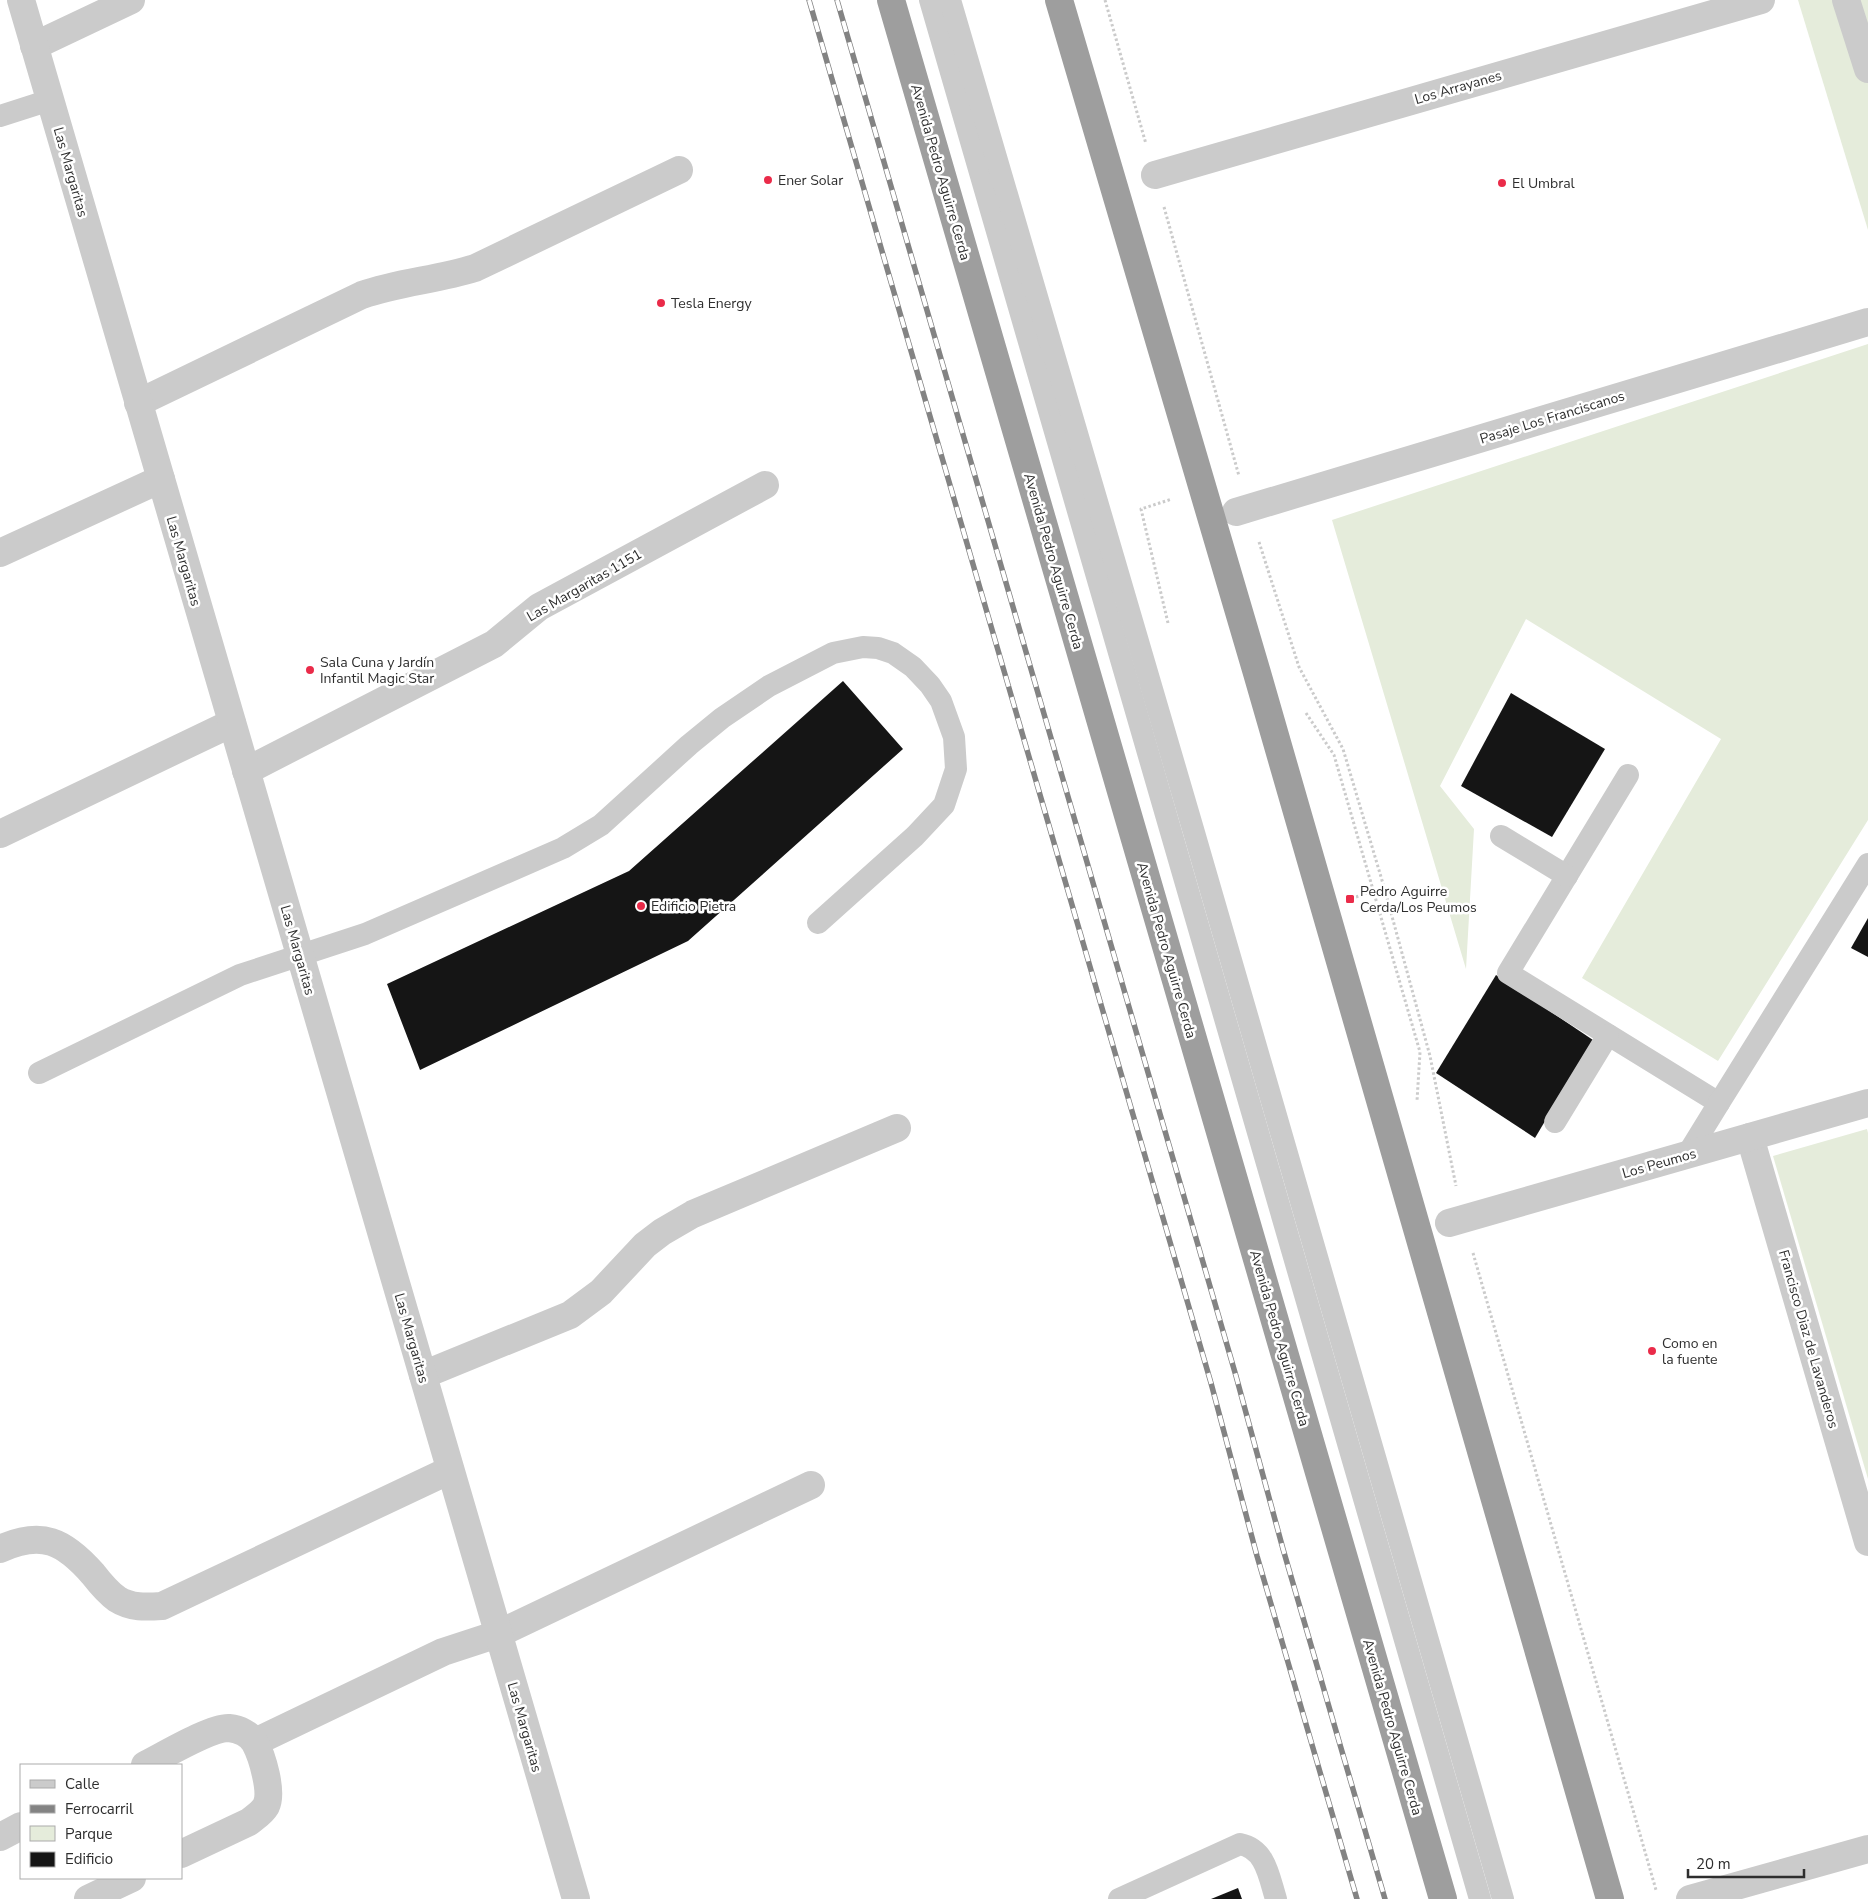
<svg xmlns="http://www.w3.org/2000/svg" width="1868" height="1899" font-family="'Nunito Sans',sans-serif">
<rect width="100%" height="100%" fill="#fff"/>
<g fill="#e5ecdb">
<polygon points="1798,0 1868,0 1868,230"/>
<polygon points="1868,344 1868,820 1718,1061 1582,978 1721,739 1526,619 1440,786 1474,829 1466,969 1332,520"/>
<polygon points="1867,1129 1868,1133 1868,1479 1773,1156"/>
</g>
<g fill="#151515">
<polygon points="843,681 903,749 688,941 420,1070 387,984 629,871"/>
<polygon points="1511,693 1605,749 1552,837 1461,786"/>
<polygon points="1868,918 1868,957 1851,948"/>
<polygon points="1496,975 1593,1040 1535,1138 1436,1073"/>
<polygon points="1238,1888 1242,1899 1211,1899"/>
</g>
<g fill="none" stroke-linecap="round" stroke-linejoin="round">
<g stroke="#cbcbcb" stroke-width="3" stroke-dasharray="2.5 2.5" stroke-linecap="butt">
<polyline points="1105,0 1146,144"/>
<polyline points="1164,207 1239,476"/>
<polyline points="1259,542 1299,667 1343,749 1384,887 1430,1056 1456,1186"/>
<polyline points="1168,623 1141,509 1172,499"/>
<polyline points="1306,713 1334,755 1420,1052 1417,1101"/>
<polyline points="1356,897 1384,887"/>
<polyline points="1473,1253 1656,1890"/>
</g>
<g stroke="#cbcbcb" stroke-width="22">
<polyline points="930,0 1480,1899"/>
<polyline points="950,0 1193,829 1503,1899"/>
<polyline points="0,116 50,100"/>
<polyline points="1628,775 1508,973 1719,1103 1687,1155"/>
<polyline points="1501,836 1567,876"/>
<polyline points="39,1073 240,975 365,934 563,848 601,825 689,745 722,718 769,686 833,653 863,647 878,648 893,653 913,667 930,685 941,701 954,737 956,769 944,805 915,836 818,923"/>
<polyline points="1719,1103 1868,864"/>
<polyline points="1555,1122 1608,1035"/>
<path d="M 1119,1899 L 1240,1844 C 1266,1849 1269,1877 1276,1899"/>
</g>
<g stroke="#cbcbcb" stroke-width="28">
<polyline points="1846,0 1868,69"/>
<polyline points="34,46 131,0"/>
<polyline points="1155,175 1761,0"/>
<path d="M 138,403 L 362,295 C 399,282 437,280 475,268 L 679,170"/>
<polyline points="1236,512 1868,322"/>
<polyline points="0,553 161,479"/>
<polyline points="246,771 494,644 539,607 765,485"/>
<polyline points="0,834 232,723"/>
<polyline points="1750,1137 1868,1542"/>
<polyline points="1449,1223 1868,1103"/>
<polyline points="423,1375 570,1315 601,1292 645,1245 662,1232 693,1214 897,1128"/>
<path d="M 0,1549 C 42,1530 64,1541 93,1574 C 100,1583 107,1592 117,1599 C 131,1608 146,1607 162,1606 L 450,1470"/>
<polyline points="255,1742 443,1652 498,1634 811,1485"/>
<path d="M 145,1765 C 163,1756 211,1727 229,1728 C 239,1729 250,1734 255,1743 C 262,1756 273,1792 266,1806 C 262,1813 255,1817 249,1822 L 181,1854"/>
<polyline points="0,1837 21,1826"/>
<polyline points="88,1899 132,1878"/>
<polyline points="1690,1899 1868,1849"/>
</g>
<polyline stroke="#cbcbcb" stroke-width="28" points="21,0 576,1899"/>
<g stroke="#9e9e9e" stroke-width="28">
<polyline points="891,0 1443,1899"/>
<polyline points="1059,0 1257,673 1610,1899"/>
</g>
<defs>
<g id="rail">
<polyline points="809,0 1211,1383 1257,1556 1357,1899"/>
<polyline points="837,0 1236,1376 1283,1549 1385,1899"/>
</g>
</defs>
<use href="#rail" stroke="#838383" stroke-width="5.5"/>
<use href="#rail" stroke="#fff" stroke-width="4" stroke-dasharray="11" stroke-linecap="butt"/>
</g>
<g fill="#ea2b49" stroke="#fff" stroke-width="2">
<circle cx="768" cy="180" r="5"/>
<circle cx="1502" cy="183" r="5"/>
<circle cx="661" cy="303" r="5"/>
<circle cx="310" cy="670" r="5"/>
<rect x="1345" y="894" width="10" height="10" rx="2.5"/>
<circle cx="641" cy="906" r="5"/>
<circle cx="1652" cy="1351" r="5"/>
</g>
<g text-anchor="middle" stroke-width="5" stroke-linejoin="round" paint-order="stroke">
<g font-size="14" fill="#2e2e2e" stroke="#fff">
<text transform="translate(1458 87) rotate(-16)" y="5">Los Arrayanes</text>
<text transform="translate(71 172) rotate(74)" y="5">Las Margaritas</text>
<text transform="translate(941 172) rotate(74)" y="5">Avenida Pedro Aguirre Cerda</text>
<text transform="translate(1552 417) rotate(-17)" y="5">Pasaje Los Franciscanos</text>
<text transform="translate(184 561) rotate(74)" y="5">Las Margaritas</text>
<text transform="translate(1054 561) rotate(74)" y="5">Avenida Pedro Aguirre Cerda</text>
<text transform="translate(584 585) rotate(-30)" y="5">Las Margaritas 1151</text>
<text transform="translate(298 950) rotate(74)" y="5">Las Margaritas</text>
<text transform="translate(1167 950) rotate(74)" y="5">Avenida Pedro Aguirre Cerda</text>
<text transform="translate(1659 1163) rotate(-16)" y="5">Los Peumos</text>
<text transform="translate(412 1338) rotate(74)" y="5">Las Margaritas</text>
<text transform="translate(1280 1338) rotate(74)" y="5">Avenida Pedro Aguirre Cerda</text>
<text transform="translate(1809 1339) rotate(74)" y="5">Francisco Diaz de Lavanderos</text>
<text transform="translate(525 1727) rotate(74)" y="5">Las Margaritas</text>
<text transform="translate(1393 1727) rotate(74)" y="5">Avenida Pedro Aguirre Cerda</text>
</g>
<g font-size="14" fill="#2e2e2e" stroke="#fff" text-anchor="start">
<text x="778" y="185">Ener Solar</text>
<text x="1512" y="188">El Umbral</text>
<text x="671" y="308">Tesla Energy</text>
<text x="320" y="667">Sala Cuna y Jardín<tspan x="320" dy="16">Infantil Magic Star</tspan></text>
<text x="1360" y="896">Pedro Aguirre<tspan x="1360" dy="16">Cerda/Los Peumos</tspan></text>
<text x="651" y="911">Edificio Pietra</text>
<text x="1662" y="1348">Como en<tspan x="1662" dy="16">la fuente</tspan></text>
</g>
</g>
<rect x="20" y="1764" width="162" height="115" fill="#ffffff" stroke="#ababab"/>
<rect x="30" y="1780" width="25" height="8" fill="#cbcbcb" stroke="#ababab"/>
<text x="65" y="1789" font-size="15" fill="#2e2e2e">Calle</text>
<rect x="30" y="1805" width="25" height="8" fill="#838383" stroke="#ababab"/>
<text x="65" y="1814" font-size="15" fill="#2e2e2e">Ferrocarril</text>
<rect x="30" y="1826" width="25" height="15" fill="#e5ecdb" stroke="#ababab"/>
<text x="65" y="1839" font-size="15" fill="#2e2e2e">Parque</text>
<rect x="30" y="1852" width="25" height="15" fill="#151515" stroke="#ababab"/>
<text x="65" y="1864" font-size="15" fill="#2e2e2e">Edificio</text>
<path d="M1688 1869v8h116v-8" fill="none" stroke="#2e2e2e" stroke-width="2.5"/>
<text x="1696" y="1869" font-size="15" fill="#2e2e2e" stroke="#ffffff" stroke-width="4" paint-order="stroke">20 m</text>
</svg>
